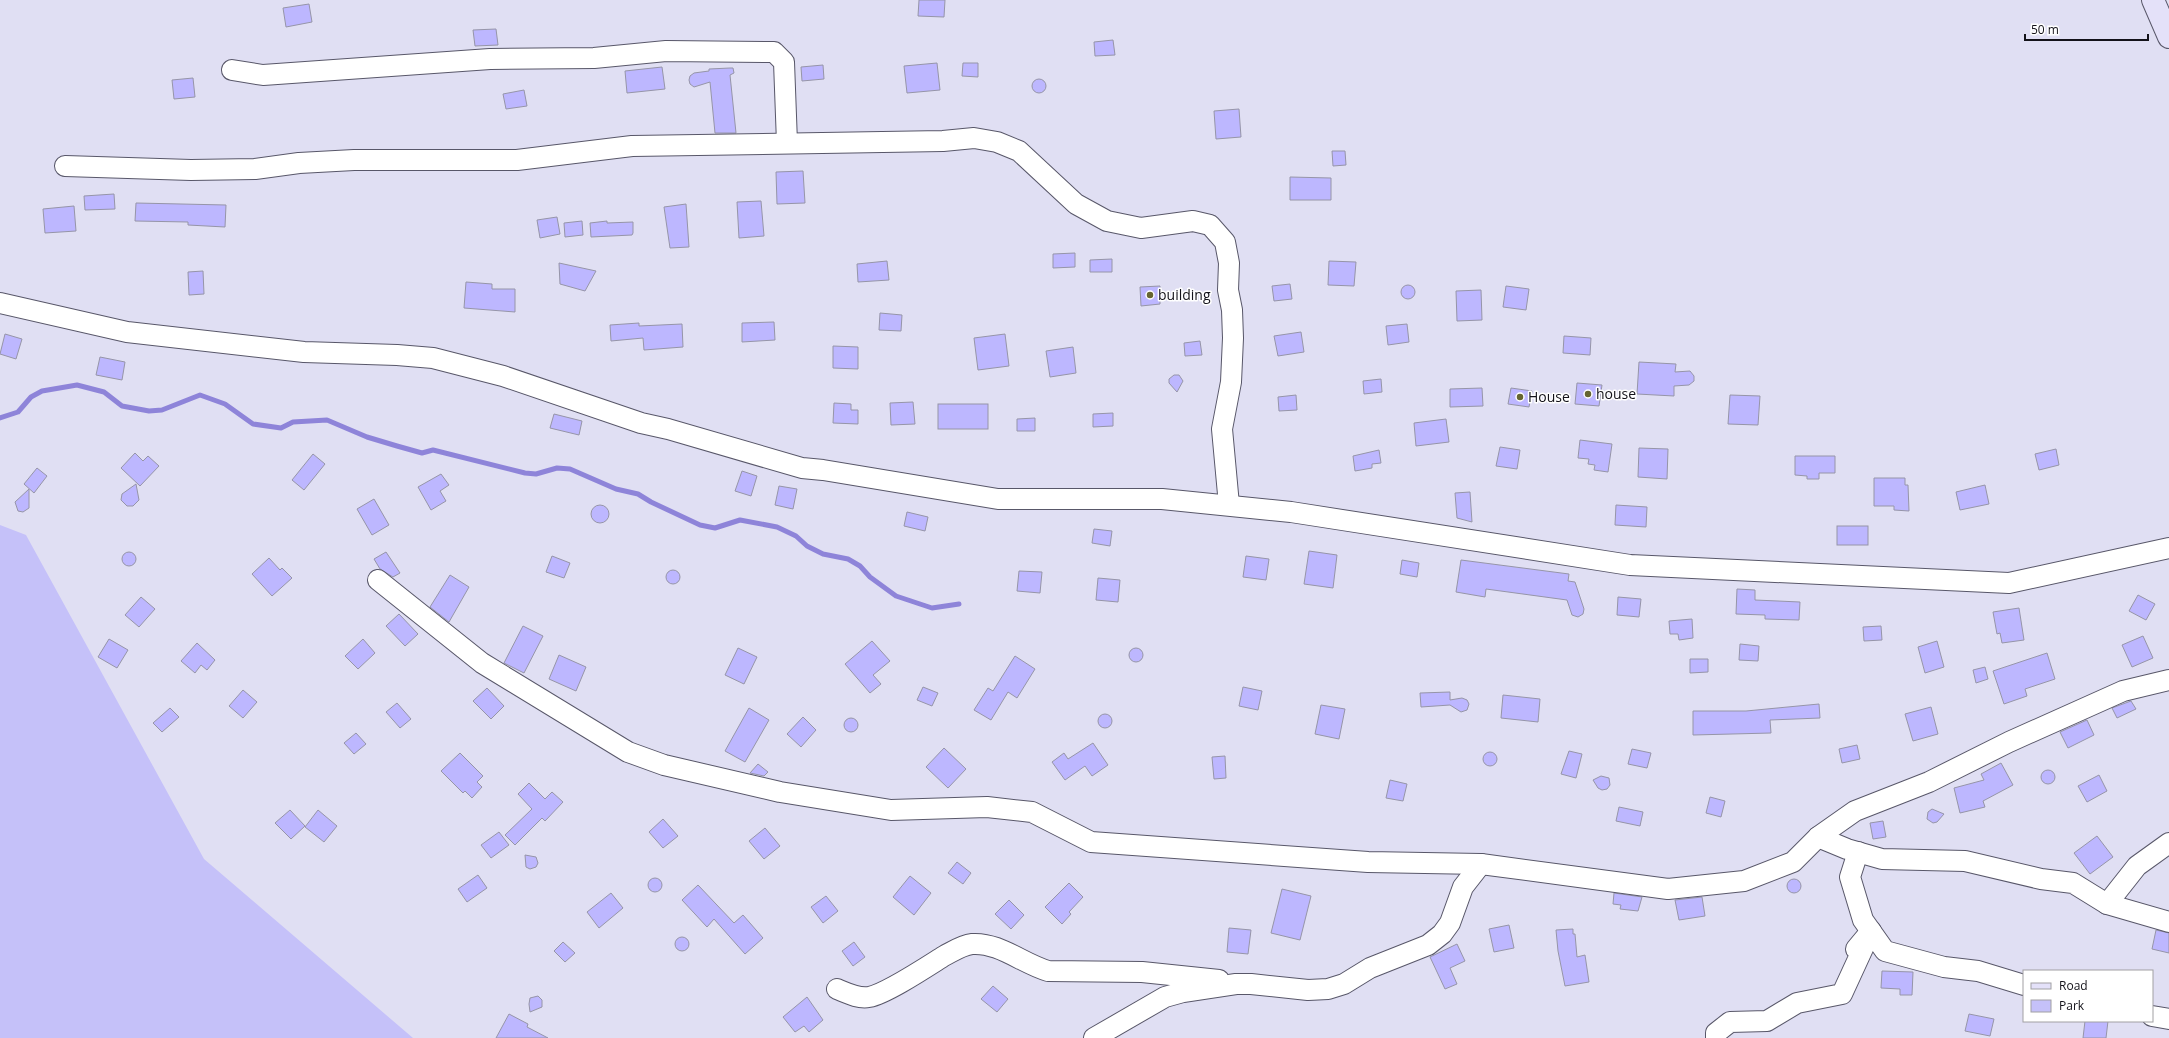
<svg xmlns="http://www.w3.org/2000/svg" width="2169" height="1038" font-family="'Open Sans',sans-serif">
<rect width="100%" height="100%" fill="#e0dff3"/>
<polygon fill="#c5c1f9" points="0,525 26,535 204,859 413,1038 0,1038"/>
<g fill="none" stroke-linecap="round" stroke-linejoin="round">
<polyline stroke="#8e84d9" stroke-width="5" points="0,418 18,412 31,397 42,391 77,385 104,392 122,406 149,411 162,410 200,395 225,404 253,424 281,428 293,422 327,420 367,437 397,446 422,453 433,450 525,473 536,474 557,468 570,469 616,489 638,494 651,502 700,525 715,528 740,520 777,527 796,536 807,546 823,554 848,559 860,566 870,577 896,596 932,608 959,604"/>
</g>
<g fill="#bdb7ff" stroke="#9695a8">
<polygon points="919,0 945,0 944,17 918,16"/>
<polygon points="309,4 312,22 286,27 283,8"/>
<polygon points="496,29 498,45 475,46 473,30"/>
<polygon points="1113,40 1115,55 1095,56 1094,42"/>
<polygon points="937,63 940,90 907,93 904,66"/>
<polygon points="963,63 978,63 978,77 962,76"/>
<polygon points="823,65 824,79 802,81 801,67"/>
<polygon points="662,67 665,89 627,93 625,71"/>
<polygon points="730,68 733,68 734,73 730,75 736,133 715,133 710,82 694,87 690,84 689,80 690,76 694,73 709,71 709,69"/>
<polygon points="193,78 195,97 174,99 172,80"/>
<circle cx="1039" cy="86" r="7"/>
<polygon points="524,90 527,106 506,109 503,94"/>
<polygon points="1239,109 1241,137 1216,139 1214,111"/>
<polygon points="1332,151 1345,151 1346,165 1333,166"/>
<polygon points="803,171 805,203 777,204 776,172"/>
<polygon points="1290,177 1331,178 1331,200 1290,200"/>
<polygon points="114,194 115,209 85,210 84,196"/>
<polygon points="761,201 764,236 739,238 737,202"/>
<polygon points="136,203 226,205 225,227 188,225 188,222 135,221"/>
<polygon points="686,204 689,247 670,248 664,207"/>
<polygon points="74,206 76,231 45,233 43,209"/>
<polygon points="557,217 560,234 540,238 537,220"/>
<polygon points="582,221 583,235 565,237 564,223"/>
<polygon points="607,221 607,223 633,222 633,233 632,235 591,237 590,223"/>
<polygon points="1075,253 1075,267 1053,268 1053,254"/>
<polygon points="1112,259 1112,272 1090,272 1090,260"/>
<polygon points="887,261 889,280 858,282 857,264"/>
<polygon points="1329,261 1356,262 1354,286 1328,285"/>
<polygon points="559,263 596,271 585,291 560,284"/>
<polygon points="203,271 204,294 189,295 188,272"/>
<polygon points="466,282 492,284 492,289 515,289 515,312 464,308"/>
<polygon points="1290,284 1292,299 1274,301 1272,286"/>
<circle cx="1408" cy="292" r="7"/>
<polygon points="1160,286 1160,304 1141,306 1140,287"/>
<polygon points="1506,286 1529,289 1526,310 1503,307"/>
<polygon points="1481,290 1482,320 1457,321 1456,291"/>
<polygon points="880,313 902,315 901,331 879,330"/>
<polygon points="774,322 775,340 742,342 742,323"/>
<polygon points="639,323 639,326 682,324 683,347 644,350 643,338 611,341 610,325"/>
<polygon points="1407,324 1409,342 1388,345 1386,326"/>
<polygon points="1301,332 1304,352 1278,356 1274,336"/>
<polygon points="5,334 22,339 16,359 0,354"/>
<polygon points="1005,334 1009,366 978,370 974,338"/>
<polygon points="1564,336 1591,338 1590,355 1563,353"/>
<polygon points="1200,341 1202,355 1185,356 1184,343"/>
<polygon points="833,346 858,347 858,369 833,368"/>
<polygon points="1073,347 1076,373 1050,377 1046,351"/>
<polygon points="100,357 125,362 122,380 96,375"/>
<polygon points="1639,362 1676,364 1675,372 1690,371 1694,376 1694,381 1689,385 1674,386 1674,396 1637,394"/>
<polygon points="1174,375 1179,375 1183,381 1177,392 1169,383 1169,379"/>
<polygon points="1381,379 1382,392 1364,394 1363,381"/>
<polygon points="1577,383 1602,385 1599,406 1575,404"/>
<polygon points="1482,388 1483,406 1450,407 1450,389"/>
<polygon points="1511,388 1532,391 1529,407 1508,404"/>
<polygon points="1296,395 1297,410 1279,411 1278,397"/>
<polygon points="1730,395 1760,396 1758,425 1728,424"/>
<polygon points="913,402 915,424 891,425 890,403"/>
<polygon points="834,403 851,404 851,410 858,410 858,424 833,423"/>
<rect x="938" y="404" width="50" height="25"/>
<polygon points="1113,413 1113,426 1093,427 1093,414"/>
<polygon points="554,414 582,421 579,435 550,428"/>
<polygon points="1035,418 1035,431 1017,431 1017,419"/>
<polygon points="1446,419 1449,442 1416,446 1414,423"/>
<polygon points="1580,440 1612,444 1608,472 1594,470 1595,465 1588,464 1589,459 1578,458"/>
<polygon points="1500,447 1520,450 1517,469 1496,466"/>
<polygon points="1639,448 1668,449 1667,479 1638,477"/>
<polygon points="2056,449 2059,465 2039,470 2035,454"/>
<polygon points="1379,450 1381,463 1372,464 1372,468 1355,471 1353,456"/>
<polygon points="135,453 143,461 148,456 159,466 140,486 121,468"/>
<polygon points="313,454 325,464 304,490 292,480"/>
<polygon points="1795,456 1835,456 1835,473 1819,473 1819,479 1807,479 1807,476 1795,475"/>
<polygon points="37,468 47,476 34,493 24,484"/>
<polygon points="742,471 757,476 751,496 735,491"/>
<polygon points="441,474 449,485 440,491 446,501 431,510 418,487"/>
<polygon points="1874,478 1905,478 1905,485 1908,485 1909,511 1894,510 1894,506 1874,506"/>
<polygon points="136,484 139,500 133,506 127,506 121,500 122,494"/>
<polygon points="1985,485 1989,504 1960,510 1956,492"/>
<polygon points="779,486 797,489 793,509 775,505"/>
<polygon points="29,489 29,508 23,512 18,511 15,502"/>
<polygon points="1470,492 1472,522 1457,518 1455,493"/>
<polygon points="374,499 389,525 372,535 357,509"/>
<polygon points="1616,505 1647,507 1646,527 1615,525"/>
<circle cx="600" cy="514" r="9"/>
<polygon points="907,512 928,517 925,531 904,526"/>
<rect x="1837" y="526" width="31" height="19"/>
<polygon points="1094,529 1112,531 1110,546 1092,543"/>
<polygon points="1309,551 1337,555 1333,588 1304,584"/>
<circle cx="129" cy="559" r="7"/>
<polygon points="386,552 400,573 393,577 380,569 374,559"/>
<polygon points="552,556 570,563 564,578 546,572"/>
<polygon points="1246,556 1269,559 1266,580 1243,577"/>
<polygon points="269,558 280,570 282,568 292,578 272,596 252,574"/>
<polygon points="1402,560 1419,563 1417,577 1400,574"/>
<polygon points="1461,560 1569,574 1568,581 1575,582 1584,609 1583,614 1578,617 1572,615 1567,600 1486,589 1485,597 1456,592"/>
<circle cx="673" cy="577" r="7"/>
<polygon points="1019,571 1042,572 1040,593 1017,591"/>
<polygon points="450,575 469,587 449,622 430,607"/>
<polygon points="1098,578 1120,580 1118,602 1096,600"/>
<polygon points="1737,589 1755,590 1755,600 1800,602 1799,620 1765,619 1765,615 1736,614"/>
<polygon points="2138,595 2155,604 2146,620 2129,611"/>
<polygon points="141,597 155,609 139,627 125,615"/>
<polygon points="1618,597 1641,599 1639,617 1617,615"/>
<polygon points="2019,608 2024,640 2002,643 2000,633 1997,634 1993,612"/>
<polygon points="399,614 418,634 405,646 386,626"/>
<polygon points="1692,619 1693,638 1679,640 1678,634 1670,634 1669,621"/>
<polygon points="523,626 543,636 524,673 504,663"/>
<polygon points="1881,626 1882,640 1864,641 1863,627"/>
<polygon points="2143,636 2153,658 2132,667 2122,645"/>
<polygon points="109,639 128,650 117,668 98,657"/>
<polygon points="363,639 375,653 358,669 345,656"/>
<polygon points="872,641 890,661 873,675 881,684 870,693 845,664"/>
<polygon points="1937,641 1944,667 1925,673 1918,647"/>
<polygon points="197,643 215,660 207,670 201,665 195,673 181,661"/>
<polygon points="1740,644 1759,646 1758,661 1739,660"/>
<circle cx="1136" cy="655" r="7"/>
<polygon points="738,648 757,657 744,684 725,675"/>
<polygon points="2047,653 2055,679 2025,689 2027,696 2004,704 1993,671"/>
<polygon points="559,655 586,667 576,691 549,679"/>
<polygon points="1015,656 1035,669 1017,698 1008,692 991,720 974,710 988,688 993,691"/>
<polygon points="1690,659 1708,659 1708,672 1690,673"/>
<polygon points="1985,667 1988,679 1976,683 1973,670"/>
<polygon points="923,687 938,693 932,706 917,700"/>
<polygon points="1243,687 1262,691 1258,710 1239,706"/>
<polygon points="487,688 504,706 491,719 473,701"/>
<polygon points="243,690 257,702 243,718 229,706"/>
<polygon points="1450,692 1450,700 1462,698 1467,700 1469,704 1467,710 1461,712 1450,705 1421,707 1420,693"/>
<polygon points="1503,695 1540,699 1538,722 1501,718"/>
<polygon points="2131,701 2136,709 2117,718 2112,708"/>
<polygon points="397,703 411,719 400,728 386,712"/>
<polygon points="1819,704 1820,718 1770,720 1771,733 1693,735 1693,711 1746,711"/>
<polygon points="1321,705 1345,709 1339,739 1315,734"/>
<polygon points="1931,707 1938,734 1913,741 1905,714"/>
<polygon points="170,708 179,717 162,732 153,723"/>
<polygon points="749,708 769,720 745,762 725,751"/>
<circle cx="1105" cy="721" r="7"/>
<polygon points="803,717 816,730 801,747 787,734"/>
<circle cx="851" cy="725" r="7"/>
<polygon points="2087,720 2094,735 2068,748 2060,732"/>
<polygon points="356,733 366,744 354,754 344,743"/>
<polygon points="1093,743 1108,765 1092,776 1085,766 1065,780 1052,762 1064,753 1068,759"/>
<polygon points="1857,745 1860,759 1842,763 1839,749"/>
<polygon points="944,748 966,769 948,788 926,767"/>
<polygon points="1632,749 1651,753 1647,768 1628,764"/>
<polygon points="1569,751 1582,754 1576,778 1561,774"/>
<circle cx="1490" cy="759" r="7"/>
<polygon points="460,753 483,776 477,782 482,787 472,798 465,791 463,793 441,771"/>
<polygon points="1225,756 1226,778 1214,779 1212,757"/>
<polygon points="2001,763 2013,785 1983,801 1985,807 1960,813 1954,788 1984,780 1981,774"/>
<polygon points="758,764 768,772 764,776 750,773"/>
<circle cx="2048" cy="777" r="7"/>
<polygon points="2099,775 2107,791 2087,802 2078,786"/>
<polygon points="1601,776 1609,778 1610,785 1607,789 1602,790 1598,788 1593,780"/>
<polygon points="1390,780 1407,784 1403,801 1386,798"/>
<polygon points="529,783 545,799 552,792 563,802 545,821 542,818 515,845 505,835 532,809 518,794"/>
<polygon points="1710,797 1725,801 1721,817 1706,813"/>
<polygon points="1619,807 1643,812 1640,826 1616,821"/>
<polygon points="1932,809 1944,814 1937,822 1933,823 1927,819 1928,812"/>
<polygon points="290,810 305,826 291,839 275,823"/>
<polygon points="318,810 337,826 324,842 305,827"/>
<polygon points="663,819 678,836 663,848 649,832"/>
<polygon points="1883,821 1886,837 1873,839 1870,823"/>
<polygon points="765,828 780,846 764,859 749,841"/>
<polygon points="499,832 509,845 491,858 481,845"/>
<polygon points="2097,836 2113,857 2090,874 2074,853"/>
<polygon points="525,855 536,857 538,863 536,867 530,869 526,867"/>
<polygon points="957,862 971,873 963,884 948,873"/>
<polygon points="478,875 487,888 467,902 458,889"/>
<polygon points="910,876 931,893 914,915 893,897"/>
<circle cx="655" cy="885" r="7"/>
<circle cx="1794" cy="886" r="7"/>
<polygon points="1069,883 1083,897 1069,912 1071,914 1062,924 1045,907"/>
<polygon points="698,885 734,923 743,915 763,938 745,954 714,919 707,927 682,900"/>
<polygon points="1282,889 1311,896 1300,940 1271,933"/>
<polygon points="611,893 623,908 599,928 587,912"/>
<polygon points="1614,893 1642,897 1638,911 1620,909 1621,905 1613,904"/>
<polygon points="826,896 838,911 823,923 811,907"/>
<polygon points="1702,897 1705,916 1679,920 1675,900"/>
<polygon points="1009,900 1024,915 1011,929 995,914"/>
<polygon points="1509,925 1514,948 1494,952 1489,929"/>
<polygon points="1229,928 1251,930 1248,954 1227,952"/>
<polygon points="1573,929 1573,934 1575,934 1577,957 1585,955 1589,982 1565,986 1558,951 1556,930"/>
<polygon points="2156,930 2169,933 2169,953 2152,949"/>
<circle cx="682" cy="944" r="7"/>
<polygon points="563,942 575,953 565,962 554,951"/>
<polygon points="854,942 865,957 853,966 842,951"/>
<polygon points="1457,944 1465,961 1450,968 1457,984 1445,989 1430,957"/>
<polygon points="1882,971 1913,972 1912,995 1900,995 1900,989 1881,988"/>
<polygon points="993,986 1008,999 997,1012 981,999"/>
<polygon points="538,996 542,1000 542,1007 530,1012 529,1004 530,998"/>
<polygon points="807,997 823,1020 809,1032 804,1026 795,1032 783,1017"/>
<polygon points="509,1014 528,1024 527,1027 548,1038 496,1038"/>
<polygon points="1969,1014 1994,1019 1990,1036 1965,1031"/>
<polygon points="2085,1021 2108,1021 2106,1038 2083,1038"/>
</g>
<g fill="none" stroke-linecap="round" stroke-linejoin="round">
<defs>
<g id="minor">
<polyline points="232,70 263,75 490,59 594,58 666,51 774,52 784,62 787,143"/>
<polyline points="65,166 191,170 255,169 299,163 354,160 517,160 632,146 943,141 974,138 997,142 1019,151 1076,204 1107,221 1141,228 1193,221 1210,225 1225,242 1229,263 1228,290 1232,310 1233,338 1231,382 1222,429 1229,505"/>
<polyline points="0,303 127,332 304,352 397,355 433,358 503,376 641,423 668,429 802,468 823,470 998,499 1162,499 1291,512 1630,565 2009,583 2169,548"/>
<polyline points="378,580 482,663 628,752 664,765 780,792 891,810 987,807 1032,812 1091,842 1368,862 1481,864 1668,889 1744,881 1793,862 1818,837 1855,811 1929,782 2009,742 2123,691 2169,680"/>
<polyline points="1818,837 1847,849 1882,859 1965,861 2041,879 2073,883 2107,904 2169,922"/>
<polyline points="1858,852 1850,877 1863,920 1885,951 1944,967 1978,971 2024,985"/>
<polyline points="2107,904 2137,866 2169,843"/>
<path d="M 837,989 C 847,993 858,999 869,997 C 886,994 928,966 944,956 C 952,952 962,945 972,944 C 999,942 1023,964 1048,971 L 1142,972 L 1219,980"/>
<polyline points="2152,1016 2169,1019"/>
<polyline points="1094,1038 1165,997 1183,992 1236,984 1251,984 1308,990 1328,989 1344,984 1370,968 1428,945 1442,934 1450,923 1463,887 1481,864"/>
<polyline points="1716,1038 1716,1033 1730,1022 1767,1021 1797,1003 1842,994 1871,931 1856,949"/>
</g>
<polyline id="secondary" points="2153,0 2169,37"/>
</defs>
<use href="#minor" stroke="#585769" stroke-width="22"/>
<use href="#secondary" stroke="#585769" stroke-width="24"/>
<use href="#minor" stroke="#fff" stroke-width="20"/>
<use href="#secondary" stroke="#e4e1f9" stroke-width="22"/>
</g>
<g fill="#666532" stroke="#fff" stroke-width="1.5">
<circle cx="1150" cy="295" r="4"/>
<circle cx="1588" cy="394" r="4"/>
<circle cx="1520" cy="397" r="4"/>
</g>
<g text-anchor="middle" stroke-width="3" stroke-linejoin="round" paint-order="stroke">
<g font-size="14" fill="#131219" stroke="#fff" text-anchor="start">
<text x="1158" y="300">building</text>
<text x="1596" y="399">house</text>
<text x="1528" y="402">House</text>
</g>
</g>
<rect x="2023" y="970" width="130" height="52" fill="#ffffff" stroke="#a1a0a3"/>
<rect x="2031" y="983" width="20" height="6" fill="#e4e1f9" stroke="#a1a0a3"/>
<text x="2059" y="990" font-size="12" fill="#131219">Road</text>
<rect x="2031" y="1000" width="20" height="12" fill="#c5c1f9" stroke="#a1a0a3"/>
<text x="2059" y="1010" font-size="12" fill="#131219">Park</text>
<path d="M2025 34v6h123v-6" fill="none" stroke="#131219" stroke-width="2"/>
<text x="2031" y="34" font-size="12" fill="#131219" stroke="#ffffff" stroke-width="3" paint-order="stroke">50 m</text>
</svg>
